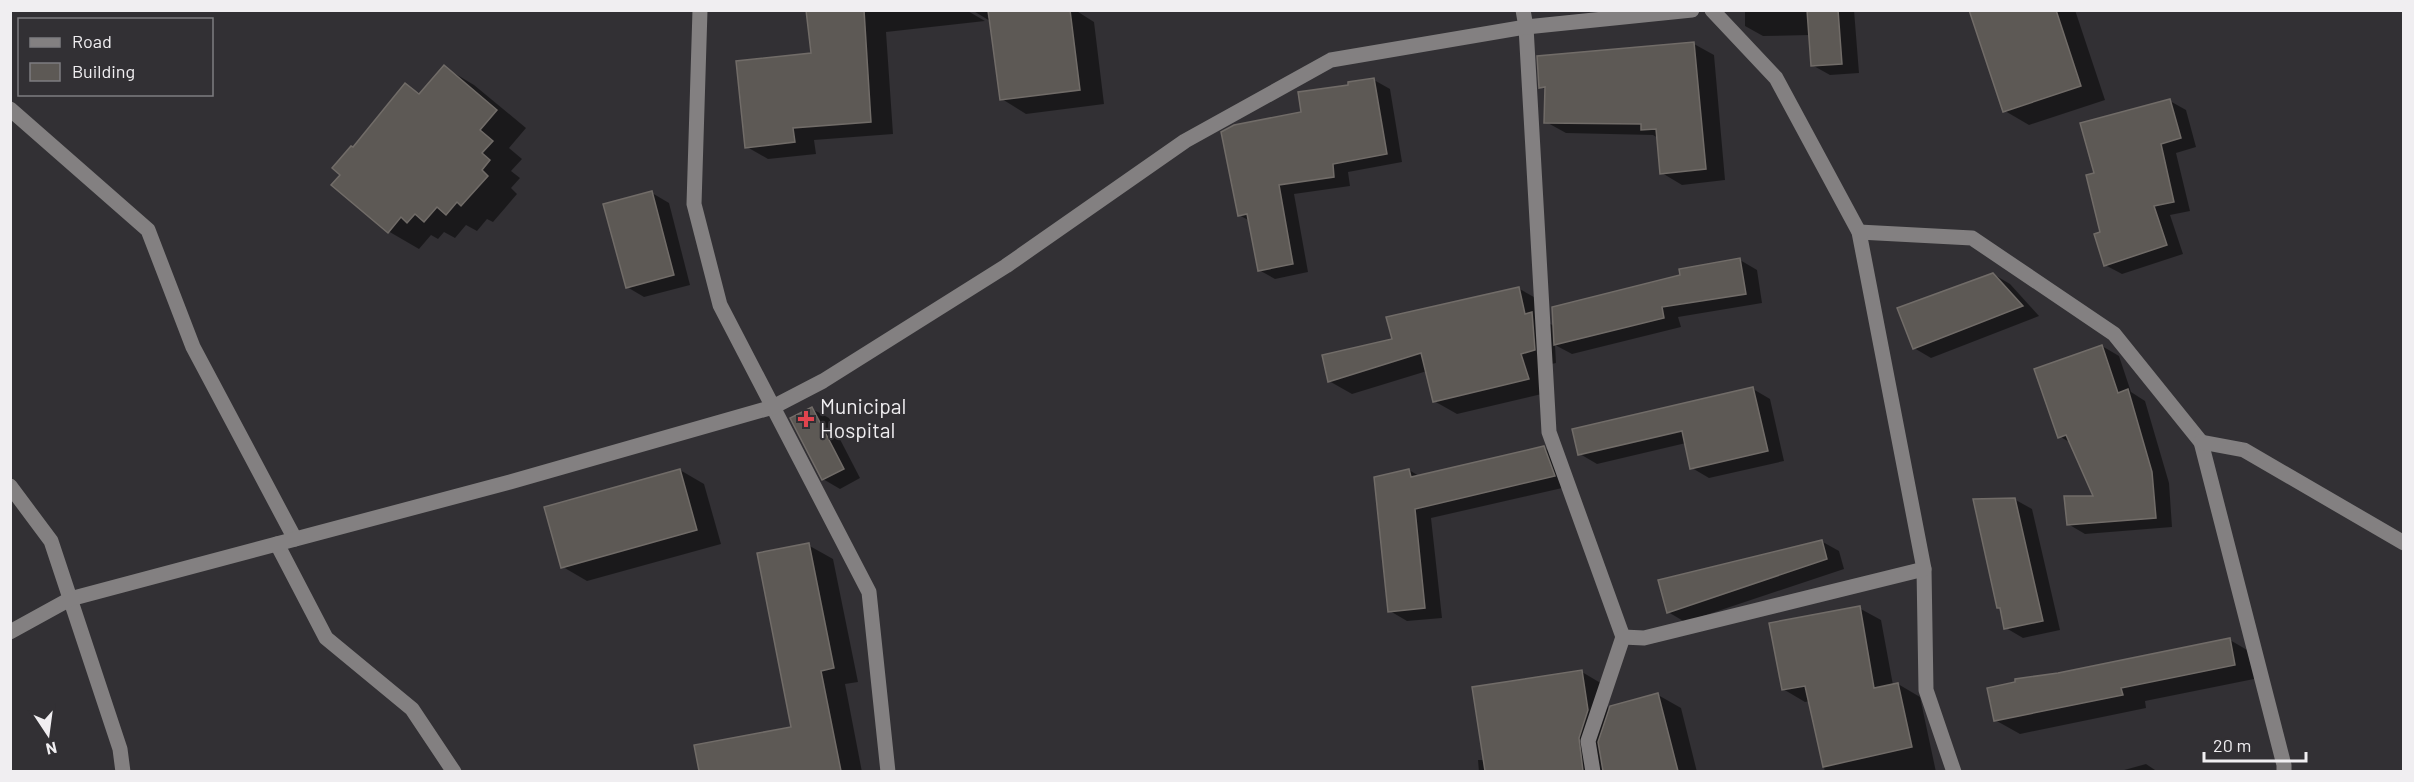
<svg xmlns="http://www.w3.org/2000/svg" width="2414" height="782" font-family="Barlow,sans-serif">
<rect width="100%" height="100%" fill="#323034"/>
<g fill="#0007">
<polygon points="808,10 966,10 985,21 886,32 893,134 814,140 816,154 768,159 747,147 812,54"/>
<polygon points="972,10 987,10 988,18 1045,10 1075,10 1094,22 1104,104 1026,114 1002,99 990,21"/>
<polygon points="1745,10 1854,10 1859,73 1830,75 1812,65 1810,35 1763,36 1745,26"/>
<polygon points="1981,10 2075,10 2105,100 2029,125 2005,111"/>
<polygon points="1694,44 1714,55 1725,180 1682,185 1662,173 1658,138 1653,135 1566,133 1546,122 1547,90 1541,87"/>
<polygon points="444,67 474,85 526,128 509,148 522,159 511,171 520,178 511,188 517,194 493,222 487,219 477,231 466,225 455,238 444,232 438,239 431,235 419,249 388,231 342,175 354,149 405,85 421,94"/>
<polygon points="1374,80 1390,89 1402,162 1348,172 1350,186 1294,194 1308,272 1275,279 1259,270 1250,221 1239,215 1303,113 1350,86"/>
<polygon points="2170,101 2186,110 2196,147 2176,153 2190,211 2170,215 2183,254 2122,274 2105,265 2095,174"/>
<polygon points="652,193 669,203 690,285 644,297 627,287"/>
<polygon points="1740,260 1757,270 1762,303 1678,317 1681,327 1572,354 1555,345 1556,363 1542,366 1550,392 1457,414 1434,401 1427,371 1352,394 1329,381 1393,340 1518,288 1541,301 1545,321 1554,326"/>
<polygon points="1993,274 2010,284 2039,316 1931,358 1914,348"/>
<polygon points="2102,346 2119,356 2131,392 2145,401 2169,483 2172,527 2085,534 2068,524 2095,497 2071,443 2059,436"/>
<polygon points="1753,389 1770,399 1784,461 1709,478 1692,468 1686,443 1597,464 1580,454"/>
<polygon points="812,409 829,418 860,478 840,489 823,479"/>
<polygon points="1544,448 1561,458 1571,486 1431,518 1442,618 1407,621 1390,611 1409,470 1419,476"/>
<polygon points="680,470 704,484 721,544 587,581 563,567"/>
<polygon points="2014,499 2032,509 2060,630 2023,638 2006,628 2002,610 1998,607"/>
<polygon points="1821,541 1839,551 1844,569 1685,622 1668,612"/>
<polygon points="808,545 833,559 858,682 845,684 862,772 701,772 696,746 793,728"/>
<polygon points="1859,608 1881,620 1893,685 1898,684 1920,697 1936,772 1825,772 1810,701 1805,702 1783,689"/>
<polygon points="2230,640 2254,654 2259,678 2145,701 2146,708 2020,734 1995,720 2058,675"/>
<polygon points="1582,672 1604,685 1609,714 1658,695 1681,708 1697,772 1479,772 1478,760 1485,760"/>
<polygon points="2146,764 2158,772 2117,772"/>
</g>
<g fill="#5d5955" stroke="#716c68" stroke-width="1.5">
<polygon points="806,10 864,10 871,122 793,128 795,142 745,148 736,61 811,53"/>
<polygon points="988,10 1070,10 1080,90 1000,100"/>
<polygon points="1807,10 1838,10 1842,64 1811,66"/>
<polygon points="1969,10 2056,10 2081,86 2003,112"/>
<polygon points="1694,42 1706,169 1660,174 1656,129 1641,130 1641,124 1544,123 1545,87 1539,88 1537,56"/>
<polygon points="444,65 497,110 480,130 493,141 482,153 490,160 482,170 488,176 461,206 457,202 446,215 437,207 424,222 415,214 407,223 401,217 388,233 331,185 340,175 332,168 351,146 353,147 405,83 419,94"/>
<polygon points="1374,78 1387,154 1333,164 1334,177 1279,185 1293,264 1258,271 1247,214 1238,216 1221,132 1234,125 1301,112 1298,92 1348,85 1348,82"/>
<polygon points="2170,99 2181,138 2161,144 2174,202 2154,206 2167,245 2104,266 2094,234 2100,232 2086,175 2094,173 2080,123"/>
<polygon points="652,191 674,275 626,288 603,204"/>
<polygon points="1740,258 1746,294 1662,307 1664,318 1554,345 1552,307 1680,275 1679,269"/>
<polygon points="1993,273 2023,306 1913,349 1897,308"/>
<polygon points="1519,287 1525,314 1532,312 1535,350 1521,354 1529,379 1433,402 1421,353 1328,382 1322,355 1392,339 1386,317"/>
<polygon points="2102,345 2118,393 2128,389 2152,472 2156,518 2067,525 2064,496 2093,496 2066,435 2058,438 2034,369"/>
<polygon points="1753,387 1768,451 1690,469 1682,431 1578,455 1572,429"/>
<polygon points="812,407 844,469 822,480 790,418"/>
<polygon points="1544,446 1555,476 1415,509 1425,608 1388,612 1374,477 1409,469 1411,477"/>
<polygon points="680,469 697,530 561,568 544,507"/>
<polygon points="2015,498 2043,621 2004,629 2000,608 1997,608 1973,499"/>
<polygon points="1822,540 1827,559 1667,613 1658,580"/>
<polygon points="809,543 834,668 821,671 841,771 699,771 694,745 791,727 757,553"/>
<polygon points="1860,606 1874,688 1898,683 1912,747 1823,767 1805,686 1782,690 1769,623"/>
<polygon points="2230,638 2235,665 2121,688 2123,695 1994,721 1987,688 2015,682 2015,679 2058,673"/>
<polygon points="1582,670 1588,710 1579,738 1583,771 1485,771 1472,687"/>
<polygon points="1658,693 1678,771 1603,771 1598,742 1610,706"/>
</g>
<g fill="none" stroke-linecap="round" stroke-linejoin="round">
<g stroke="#838081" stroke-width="15">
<polyline points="700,10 694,204 720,305 869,592 888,772"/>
<polyline points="1523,10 1526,27 1549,432 1623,637 1588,741 1593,772"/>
<polyline points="10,109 148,230 193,347 295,539"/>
<polyline points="1859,232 1972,238 2114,334 2201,442 2284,765 2284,772"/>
<polyline points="2201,442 2244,450 2404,543"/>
<polyline points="10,486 51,541 120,749 123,772"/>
<polyline points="277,544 326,638 412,709 454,772"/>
<polyline points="1924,569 1926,690 1954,772"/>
<polyline points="10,632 70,599 510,482 773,407 823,381 1006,266 1185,141 1331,60 1526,27 1692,10"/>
<polyline points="1623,637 1644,638 1924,569 1859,232 1776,78 1712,10"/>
</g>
</g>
<path fill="#e0444e" stroke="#323034" stroke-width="2" d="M803 410h6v6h6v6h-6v6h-6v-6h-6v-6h6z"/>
<g text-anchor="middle" stroke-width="4.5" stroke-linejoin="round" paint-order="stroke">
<g font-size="21" fill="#f0eef1" stroke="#323034" text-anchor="start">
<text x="820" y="414">Municipal<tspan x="820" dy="24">Hospital</tspan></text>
</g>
</g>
<rect width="2414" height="782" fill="none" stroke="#f0eef1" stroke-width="24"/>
<rect x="18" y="18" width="195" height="78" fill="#323034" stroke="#7e7c80" stroke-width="1.5"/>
<rect x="30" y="38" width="30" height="9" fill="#838081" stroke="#7e7c80" stroke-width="1.5"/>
<text x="72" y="48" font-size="18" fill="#f0eef1">Road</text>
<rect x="30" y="63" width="30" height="18" fill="#5d5955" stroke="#7e7c80" stroke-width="1.5"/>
<text x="72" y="78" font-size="18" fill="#f0eef1">Building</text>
<g transform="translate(48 734) rotate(167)" stroke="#323034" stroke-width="4.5" paint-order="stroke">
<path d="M0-4.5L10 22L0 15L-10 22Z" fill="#f0eef1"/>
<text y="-9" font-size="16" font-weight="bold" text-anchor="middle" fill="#f0eef1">N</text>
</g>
<path d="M2204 752v9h102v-9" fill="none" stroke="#f0eef1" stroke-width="3"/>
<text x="2213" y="752" font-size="18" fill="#f0eef1" stroke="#323034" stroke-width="4.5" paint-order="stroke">20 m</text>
</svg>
